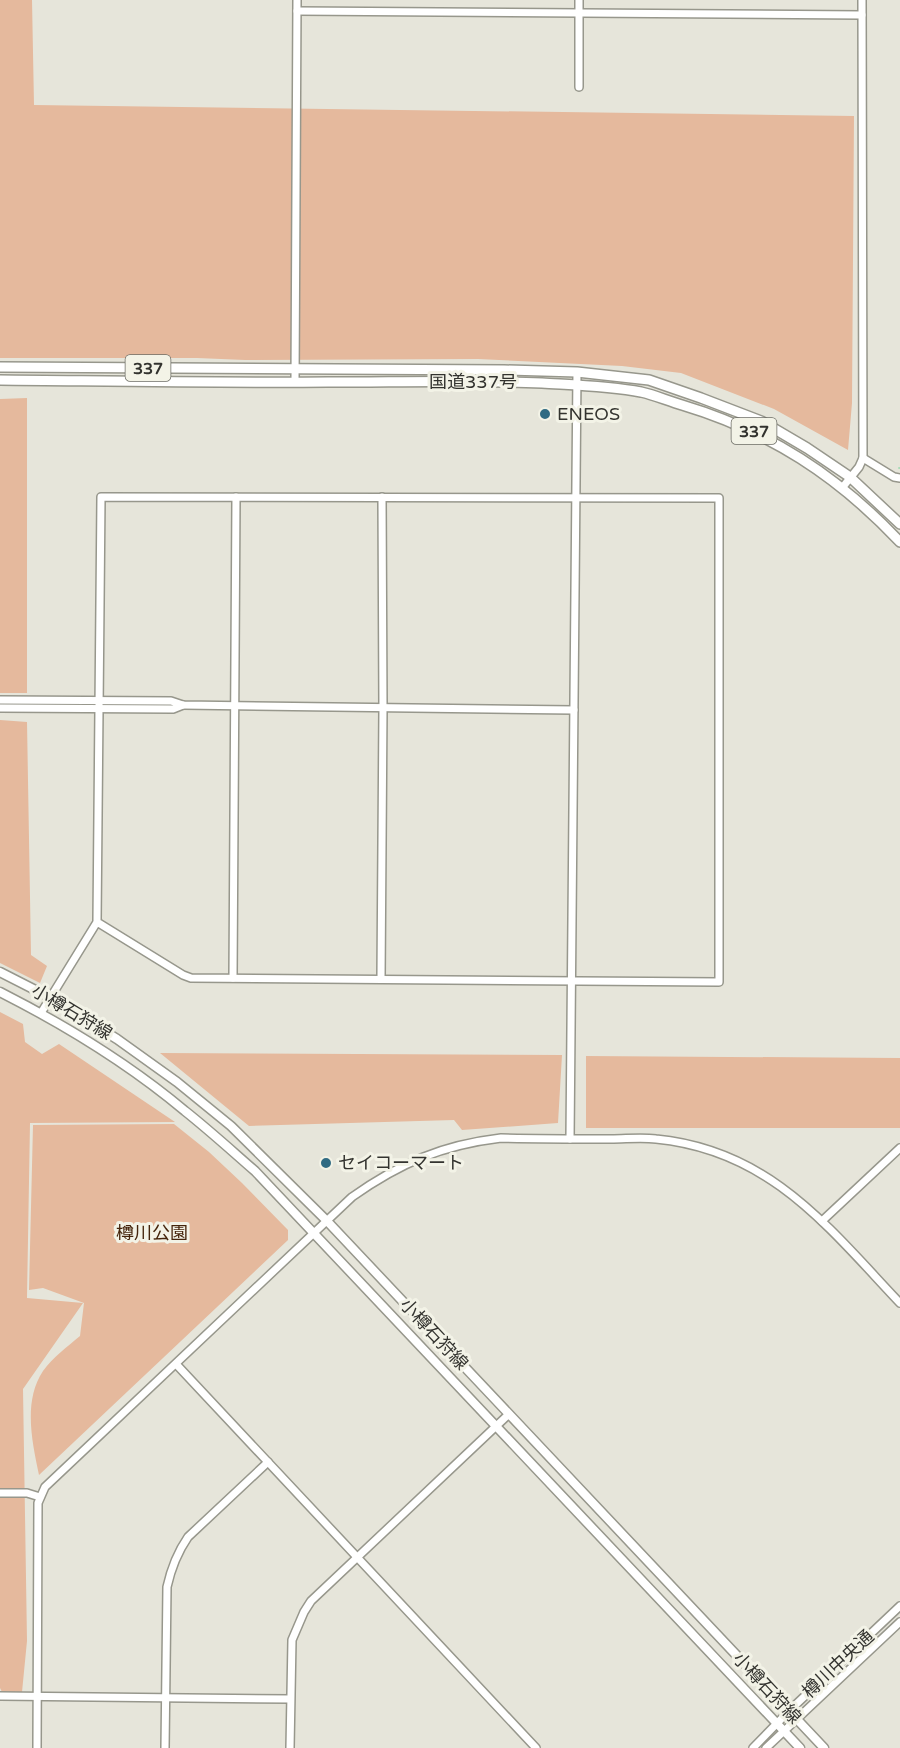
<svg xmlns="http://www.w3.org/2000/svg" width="900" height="1748" font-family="'Varela Round','Noto Sans JP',sans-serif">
<rect width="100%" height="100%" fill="#e6e5da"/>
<g fill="#e5b99d">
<polygon points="0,0 32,0 34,105 854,116 852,403 848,450 774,409 681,373 622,366 478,359 245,360 197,358 0,358"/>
<polygon points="27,398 27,693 0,693 0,399"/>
<polygon points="0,720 27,722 31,955 47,966 40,983 0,963"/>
<polygon points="0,1012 23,1024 25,1042 42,1054 59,1044 175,1122 30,1123 27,1298 83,1303 23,1389 27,1641 22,1692 3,1694 0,1688"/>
<polygon points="160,1053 562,1055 558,1123 462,1130 454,1120 249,1126"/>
<polygon points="586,1056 900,1058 900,1128 586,1128"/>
<path d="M 174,1124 L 209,1152 L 242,1183 L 288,1230 L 288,1240 L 39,1475 C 32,1442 23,1401 43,1371 C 53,1357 67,1347 80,1336 L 84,1303 L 43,1288 L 29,1290 L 33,1125 Z"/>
</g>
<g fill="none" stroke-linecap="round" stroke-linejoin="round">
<polyline stroke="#aadcb8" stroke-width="2" points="899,468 900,468"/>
<defs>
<g id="minor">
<polyline points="579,0 579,87"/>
<polyline points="297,11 862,15"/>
<polyline points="295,382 297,0"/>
<polyline points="863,458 894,477 900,478"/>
<polyline points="842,488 859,467 863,458 862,0"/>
<polyline points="0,700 171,701 183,705 574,710"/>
<polyline points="0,708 173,709 183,705"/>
<polyline points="233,978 236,497"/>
<polyline points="381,979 383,708 382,497"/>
<polyline points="41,1013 97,922 101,497 719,498 719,982 191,978 183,975 97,922"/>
<polyline points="570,1139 577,372"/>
<polyline points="822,1221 900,1148"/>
<polyline points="176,1364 536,1748"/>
<polyline points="0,1493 27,1493 40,1497"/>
<polyline points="0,1696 290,1699"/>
<path d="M 37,1748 L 38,1503 L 45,1487 L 352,1197 C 400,1163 442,1145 501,1138 C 537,1139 574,1139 611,1139 C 626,1139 641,1137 656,1139 C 770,1150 828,1227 900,1303"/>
<path d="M 165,1748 L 167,1587 C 171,1569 177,1553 188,1537 L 268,1462"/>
<polyline points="290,1748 292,1640 304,1612 311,1601 509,1414"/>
<polyline points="753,1748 789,1711 900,1606"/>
<polyline points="766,1748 900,1622"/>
</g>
<g id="major">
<polyline points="0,972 51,998 117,1039 177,1082 231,1126 327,1221 824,1748"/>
<path d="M 0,992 C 65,1025 129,1064 185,1111 C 209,1130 232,1151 255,1171 L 800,1748"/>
</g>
<g id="highway">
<polyline points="0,367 504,370 577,372 649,380 701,398 761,421 807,448 850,477 900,524"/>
<path d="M 0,380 C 109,381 219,383 328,382 C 399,382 470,380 542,383 C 574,385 609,386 641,392 C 655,395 668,401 682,405 C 769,431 838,476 900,542"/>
</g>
</defs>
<use href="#minor" stroke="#97978c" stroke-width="10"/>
<use href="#major" stroke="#97978c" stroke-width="11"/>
<use href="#highway" stroke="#97978c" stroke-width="12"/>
<use href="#minor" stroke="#fff" stroke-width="7"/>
<use href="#major" stroke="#fff" stroke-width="8"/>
<use href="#highway" stroke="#fff" stroke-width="9"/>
</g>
<g fill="#306b83" stroke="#f3f3e7" stroke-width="2">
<circle cx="545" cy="414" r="6"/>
<circle cx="326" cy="1163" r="6"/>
</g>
<g text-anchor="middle" stroke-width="6" stroke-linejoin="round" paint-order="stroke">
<g fill="#f3f3e7" stroke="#6d6d66" stroke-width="1.5">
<rect x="125.5" y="355" width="45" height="26" rx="4.5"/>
<rect x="731.5" y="418" width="45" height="26" rx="4.5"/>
</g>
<g font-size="16" font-weight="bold" fill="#33332f">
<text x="148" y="374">337</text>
<text x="754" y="437">337</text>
</g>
<g font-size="18" fill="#33332f" stroke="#f3f3e7">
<text x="473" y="388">国道337号</text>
<text transform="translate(72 1012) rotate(31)" y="6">小樽石狩線</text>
<text transform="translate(434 1334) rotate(47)" y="6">小樽石狩線</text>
<text transform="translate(838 1664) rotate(-43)" y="6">樽川中央通</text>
<text transform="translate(767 1688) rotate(47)" y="6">小樽石狩線</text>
</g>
<g font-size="18" fill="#33332f" stroke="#f3f3e7" text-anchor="start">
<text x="557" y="420">ENEOS</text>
<text x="338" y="1169">セイコーマート</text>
</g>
<g font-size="18" fill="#45250c" stroke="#f3f3e7">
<text x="152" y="1239">樽川公園</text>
</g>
</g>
</svg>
